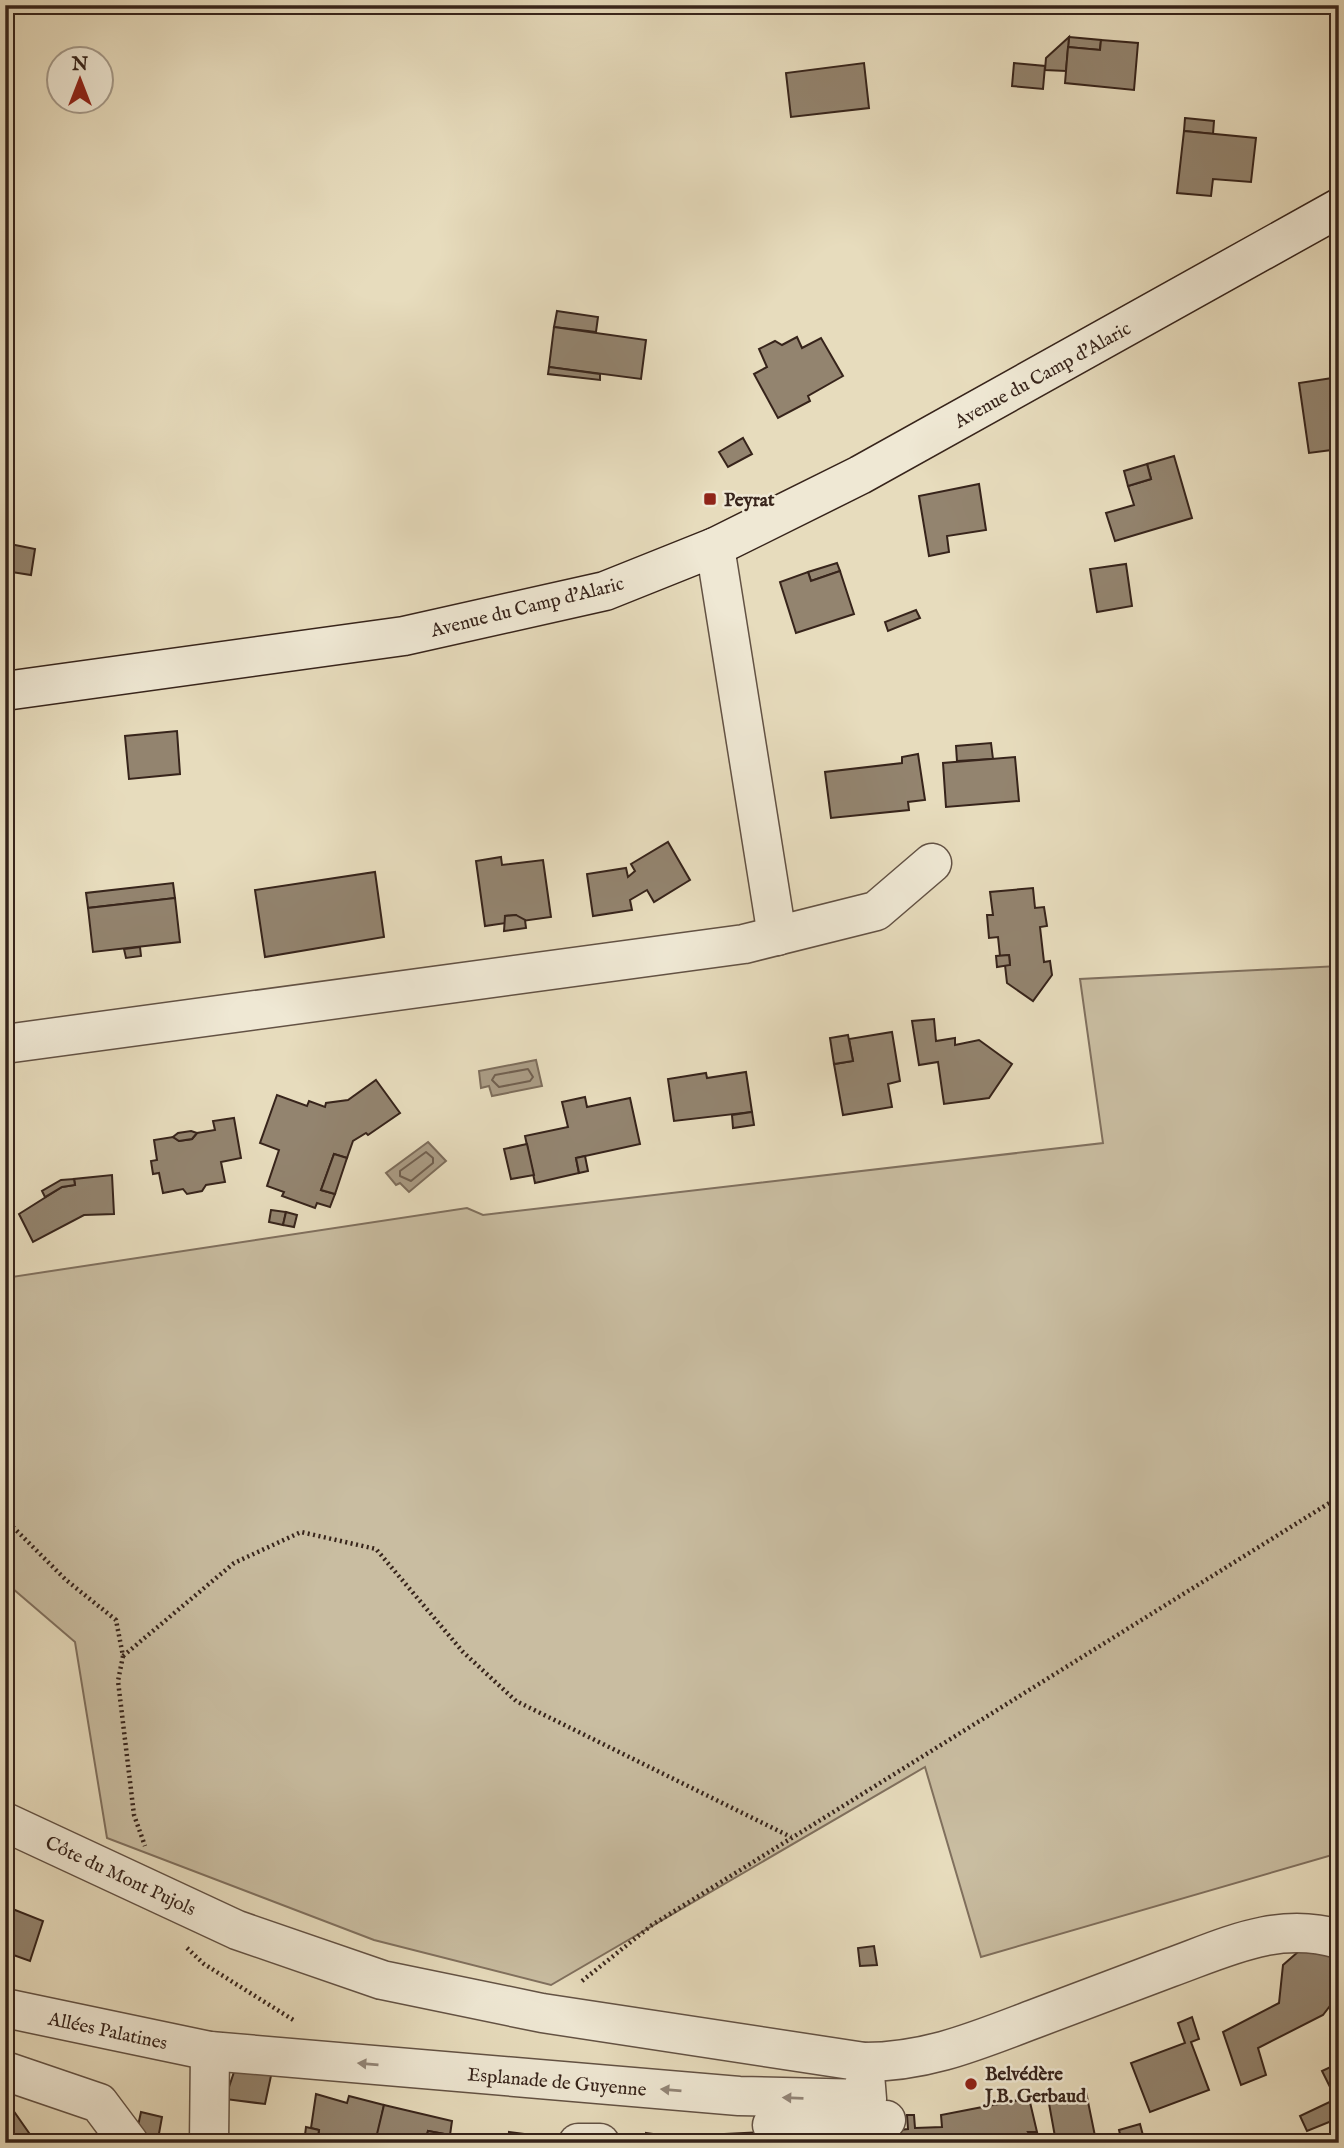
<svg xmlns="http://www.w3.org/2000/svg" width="1344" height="2148" font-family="'IM FELL English',serif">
<rect width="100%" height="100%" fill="#e7dcbd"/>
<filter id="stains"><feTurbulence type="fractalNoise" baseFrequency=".00286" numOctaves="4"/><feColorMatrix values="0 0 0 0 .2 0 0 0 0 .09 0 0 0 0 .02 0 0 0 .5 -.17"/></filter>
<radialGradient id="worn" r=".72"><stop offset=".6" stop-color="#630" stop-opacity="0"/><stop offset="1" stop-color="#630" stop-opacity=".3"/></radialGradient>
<polygon fill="#c9bda1" stroke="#80705e" stroke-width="2" points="1339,966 1339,1853 981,1957 925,1767 551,1985 374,1940 107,1838 75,1642 5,1582 5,1278 467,1208 483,1215 1103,1143 1080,979"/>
<g fill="#ab9d86" stroke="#7d6d5b" stroke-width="2">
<polygon points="536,1060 542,1086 492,1096 489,1086 481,1088 479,1071"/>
<polygon points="428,1142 446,1161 409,1192 400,1183 396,1185 386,1173"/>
</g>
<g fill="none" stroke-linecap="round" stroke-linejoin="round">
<g stroke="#716050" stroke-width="2">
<polygon points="528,1069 533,1077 530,1081 499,1087 492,1080 495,1075"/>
<polygon points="426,1152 433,1158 433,1163 411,1181 400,1176 400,1171"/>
</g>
</g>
<g fill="#93846f" stroke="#37241b" stroke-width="2">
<polygon points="1069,37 1101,40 1100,50 1068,47"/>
<polygon points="1069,37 1066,71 1045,70 1046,58"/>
<polygon points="1101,40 1138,43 1134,90 1065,83 1068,47 1100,50"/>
<polygon points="864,63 869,108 791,117 786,73"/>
<polygon points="1014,63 1045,66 1043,89 1012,86"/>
<polygon points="1185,118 1214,121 1213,134 1184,131"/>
<polygon points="1184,131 1256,138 1251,182 1213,179 1211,196 1177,193"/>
<polygon points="557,311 598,317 596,332 554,327"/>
<polygon points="554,327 646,340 641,379 549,367"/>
<polygon points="797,337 802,348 821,338 843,376 808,396 810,401 778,418 754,374 767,367 759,349 775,341 782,345"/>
<polygon points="549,367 600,374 600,380 548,374"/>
<polygon points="1339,377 1339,449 1309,453 1299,383"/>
<polygon points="743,438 752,454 728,467 719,452"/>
<polygon points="1174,456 1192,518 1115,541 1106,513 1134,505 1128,486 1151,479 1147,464"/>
<polygon points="1147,464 1151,479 1128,486 1124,471"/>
<polygon points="979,484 986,530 947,536 949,552 929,556 919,496"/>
<polygon points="5,543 35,549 31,575 5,571"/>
<polygon points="837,563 840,571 811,581 808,572"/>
<polygon points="1126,564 1132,606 1097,612 1090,569"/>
<polygon points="840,571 854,614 796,633 780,582 808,572 811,581"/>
<polygon points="916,610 920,618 888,631 885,622"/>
<polygon points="177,731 180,774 129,779 125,736"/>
<polygon points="991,743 993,759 957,761 956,746"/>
<polygon points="918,754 925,800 908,802 909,810 831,818 825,772 902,763 902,757"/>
<polygon points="1015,757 1019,801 946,807 943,763"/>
<polygon points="668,842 690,880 654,902 647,890 630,900 632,910 593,916 587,874 626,868 628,877 635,871 631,864"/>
<polygon points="501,857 502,865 543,860 551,917 522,921 516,915 505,916 506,923 485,926 476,861"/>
<polygon points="375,872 384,937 265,957 255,890"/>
<polygon points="173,883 175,898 88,908 86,893"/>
<polygon points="1033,888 1035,908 1044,907 1047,926 1040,927 1044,962 1050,961 1052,975 1033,1001 1007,983 1005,965 1010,965 1009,955 1000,956 998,937 989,938 987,915 993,915 990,892"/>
<polygon points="175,898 180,942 93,952 88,908"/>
<polygon points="516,915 525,920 526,928 504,931 505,916"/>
<polygon points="140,947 141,956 126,958 124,949"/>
<polygon points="1009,955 1010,965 997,967 996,956"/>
<polygon points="934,1019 936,1041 955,1038 955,1045 979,1040 1012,1064 989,1098 944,1104 938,1062 919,1065 912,1021"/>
<polygon points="892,1032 900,1081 888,1084 892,1107 843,1115 834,1064 853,1061 849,1039"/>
<polygon points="848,1035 853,1061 834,1064 830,1038"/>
<polygon points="746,1072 752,1112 674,1121 668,1079 706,1073 707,1078"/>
<polygon points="376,1080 400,1113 368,1135 366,1133 353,1141 347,1158 334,1154 321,1190 335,1194 330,1207 317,1203 315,1208 282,1196 284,1192 267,1186 279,1150 260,1143 277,1095 307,1106 309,1101 325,1107 326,1103 348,1100"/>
<polygon points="585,1097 587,1107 630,1098 640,1144 576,1158 579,1173 535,1183 525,1136 568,1127 562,1102"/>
<polygon points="752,1112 754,1125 733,1128 732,1115"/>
<polygon points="234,1118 241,1158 221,1162 225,1182 206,1185 202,1191 187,1194 183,1189 163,1193 159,1173 153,1174 151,1161 157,1160 154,1140 173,1137 179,1141 192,1139 197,1133 215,1130 213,1121"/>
<polygon points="191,1131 197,1133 192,1139 179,1141 173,1137 178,1133"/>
<polygon points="527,1144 534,1175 511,1179 504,1149"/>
<polygon points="334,1154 347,1158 335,1194 321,1190"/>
<polygon points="585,1156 588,1171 579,1173 576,1158"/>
<polygon points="112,1175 114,1214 84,1215 33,1242 19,1214 62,1187 75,1185 74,1179"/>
<polygon points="74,1179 75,1185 62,1187 45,1197 42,1191 61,1180"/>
<polygon points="271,1210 286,1212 283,1225 269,1222"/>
<polygon points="286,1212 297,1215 294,1227 283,1225"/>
<polygon points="5,1906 43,1921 30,1961 5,1952"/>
<polygon points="874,1946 877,1965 860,1966 858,1948"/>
<polygon points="1299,1951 1330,1955 1334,1958 1339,1968 1339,1994 1323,2015 1258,2048 1266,2075 1241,2085 1223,2032 1279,2003 1283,1965"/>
<polygon points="1192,2017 1199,2039 1191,2042 1209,2090 1150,2112 1131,2063 1185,2043 1178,2023"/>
<polygon points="1339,2063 1339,2118 1307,2131 1300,2116 1336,2099 1322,2071"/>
<polygon points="235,2069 272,2071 265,2104 225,2099"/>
<polygon points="1086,2092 1095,2136 1056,2142 1048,2098"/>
<polygon points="316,2094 347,2103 349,2096 384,2105 376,2143 317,2143 319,2130 311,2128"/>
<polygon points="1029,2098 1037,2132 1028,2132 1031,2137 1026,2143 852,2143 857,2134 908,2129 907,2115 914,2115 915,2128 942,2127 941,2115"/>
<polygon points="6,2100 36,2143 5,2143"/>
<polygon points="384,2105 452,2121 450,2135 428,2131 425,2143 397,2143 396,2138 377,2134"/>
<polygon points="141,2112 162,2117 158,2139 136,2135"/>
<polygon points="1140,2124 1145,2143 1122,2143 1119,2130"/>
<polygon points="306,2127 319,2130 317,2143 304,2143"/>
<polygon points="428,2131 450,2135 449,2143 425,2143"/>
<polygon points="509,2132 570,2140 570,2143 508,2143"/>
<polygon points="765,2132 764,2143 724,2143 725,2134"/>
<polygon points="646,2133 717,2143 645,2143"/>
</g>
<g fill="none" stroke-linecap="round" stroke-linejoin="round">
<defs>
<g id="street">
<polyline points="715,547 777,936"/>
<polyline points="5,1044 744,944 876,911 932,863"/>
<path d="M 5,1822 L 237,1930 L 382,1980 L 542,2013 L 864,2062 C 927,2062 976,2041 1034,2019 C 1079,2002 1124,1985 1169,1968 C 1227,1947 1277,1921 1339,1939"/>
<polyline points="5,2008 210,2051 739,2096 867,2099 864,2062"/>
<polyline points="5,2071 99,2103 129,2143"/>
<polyline points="772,2125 868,2124 886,2120"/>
<polyline points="209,2143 210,2051"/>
<polyline points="578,2143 600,2143"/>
</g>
<polyline id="secondary" points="5,691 404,636 605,591 715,547 860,475 1339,208"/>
</defs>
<use href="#street" stroke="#635244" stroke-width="41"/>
<use href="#secondary" stroke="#37241b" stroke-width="41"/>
<g stroke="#37241b" stroke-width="4.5" stroke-dasharray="2 3.5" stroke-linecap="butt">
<polyline points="5,1519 66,1580 116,1620 123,1656 118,1681 134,1815 145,1846"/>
<polyline points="123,1656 234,1563 301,1532 376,1549 463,1652 516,1701 791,1837"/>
<polyline points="187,1948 204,1964 295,2021"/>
<polyline points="582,1981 652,1925 1339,1497"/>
</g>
<use href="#street" stroke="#efe8d4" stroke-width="38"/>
<use href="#secondary" stroke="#efe8d4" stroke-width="38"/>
</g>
<defs><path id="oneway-solid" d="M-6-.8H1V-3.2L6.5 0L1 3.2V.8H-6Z" transform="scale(1.75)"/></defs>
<g fill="#938678">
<use href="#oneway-solid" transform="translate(368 2064) rotate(-175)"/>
<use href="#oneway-solid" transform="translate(671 2090) rotate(-175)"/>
<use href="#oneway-solid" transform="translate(793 2098) rotate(-178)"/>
</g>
<g fill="#8f2418" stroke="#efe8d4" stroke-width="2.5">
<rect x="703" y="492" width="14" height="14" rx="3.5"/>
<circle cx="971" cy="2084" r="7"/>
</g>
<g text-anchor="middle" stroke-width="5" stroke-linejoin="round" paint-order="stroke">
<g font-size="19" fill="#37241b" stroke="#efe8d4">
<text transform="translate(1042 374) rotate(-29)" y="7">Avenue du Camp d'Alaric</text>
<text transform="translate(527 606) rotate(-14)" y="7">Avenue du Camp d'Alaric</text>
<text transform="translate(121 1875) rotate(25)" y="7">Côte du Mont Pujols</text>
<text transform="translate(108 2030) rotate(12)" y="7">Allées Palatines</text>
<text transform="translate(557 2081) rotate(5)" y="7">Esplanade de Guyenne</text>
</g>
<g font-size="19" font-weight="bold" fill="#37241b" stroke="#efe8d4" text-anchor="start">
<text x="724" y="506">Peyrat</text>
<text x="985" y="2080">Belvédère<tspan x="985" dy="22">J.B. Gerbaud</tspan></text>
</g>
</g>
<rect width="1344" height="2148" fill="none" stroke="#e7dcbd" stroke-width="28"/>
<rect x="7" y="7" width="1330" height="2134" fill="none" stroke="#37241b" stroke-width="3.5"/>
<rect x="14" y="14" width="1316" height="2120" fill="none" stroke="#37241b" stroke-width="2"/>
<g transform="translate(80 80)"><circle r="33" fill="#efe8d4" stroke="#a59a8a" stroke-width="2"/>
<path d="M0-5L12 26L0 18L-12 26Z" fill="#8f2418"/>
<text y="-10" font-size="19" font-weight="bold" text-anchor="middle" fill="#37241b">N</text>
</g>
<rect width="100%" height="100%" filter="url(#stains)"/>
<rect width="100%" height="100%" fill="url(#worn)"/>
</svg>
